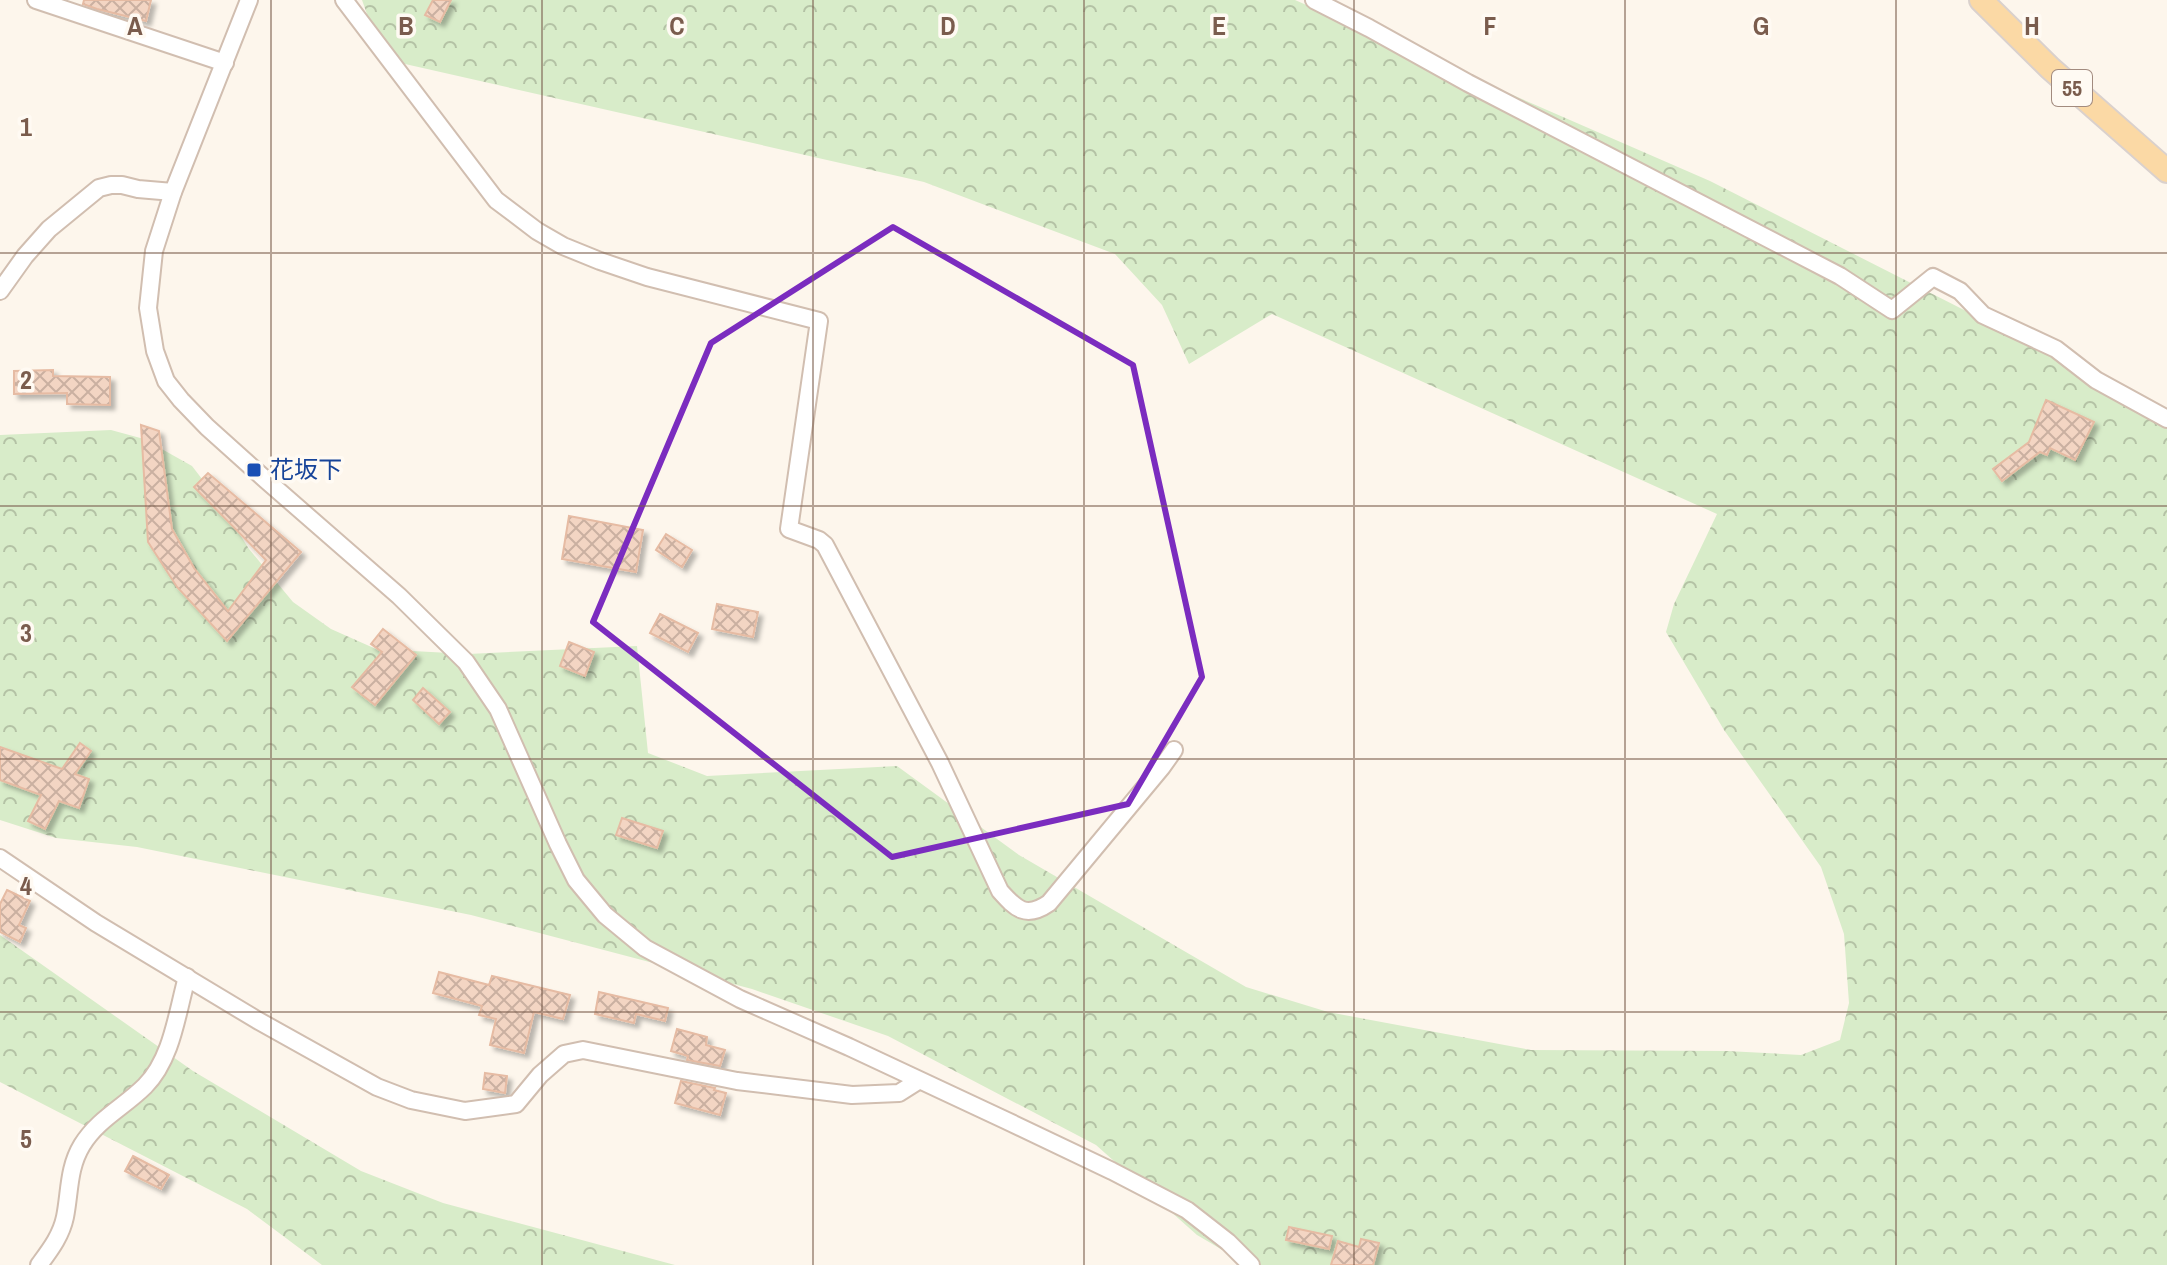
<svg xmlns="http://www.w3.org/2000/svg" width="2167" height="1265" font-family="'Archivo Narrow','Noto Sans JP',sans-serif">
<defs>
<pattern id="forest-crowns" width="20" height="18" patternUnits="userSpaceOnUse" patternTransform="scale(2)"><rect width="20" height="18" fill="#d8ecc9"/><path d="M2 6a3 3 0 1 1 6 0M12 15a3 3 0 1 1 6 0" fill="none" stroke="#b4c2a5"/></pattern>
<pattern id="building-cross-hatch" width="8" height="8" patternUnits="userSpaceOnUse" patternTransform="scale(2)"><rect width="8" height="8" fill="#f3d5c3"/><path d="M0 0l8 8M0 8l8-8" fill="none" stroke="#cab0a1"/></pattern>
<filter id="shadow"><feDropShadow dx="4.5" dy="4.5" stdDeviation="2" flood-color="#0004"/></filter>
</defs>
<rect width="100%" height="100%" fill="#fdf6ec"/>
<g fill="url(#forest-crowns)">
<polygon points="362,0 1295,0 1710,181 2167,413 2167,1265 1248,1265 1197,1235 1096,1145 888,1036 752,989 471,915 137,847 56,838 0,820 0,435 111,430 144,439 192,466 219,501 249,549 293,602 331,629 376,649 468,654 637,646 648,753 707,776 897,766 1019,855 1246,987 1328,1012 1531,1050 1727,1051 1801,1055 1840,1040 1849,1003 1844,934 1821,867 1724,730 1666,632 1674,604 1717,514 1272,314 1189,364 1162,305 1115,254 924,182 383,59"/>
<polygon points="0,935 193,1071 361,1171 443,1203 675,1265 322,1265 247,1209 0,1082"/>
</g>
<g fill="url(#building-cross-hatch)" stroke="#e6bba3" stroke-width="2" filter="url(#shadow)">
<polygon points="84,0 151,0 146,21 97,9 83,4"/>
<polygon points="433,0 451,0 440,22 425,15"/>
<polygon points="53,370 53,376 110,377 110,405 67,404 67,393 14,394 14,371"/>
<polygon points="2046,400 2094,422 2075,460 2050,448 2047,455 2040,452 2002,481 1993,469 2029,442"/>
<polygon points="141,425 159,431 172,529 194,568 228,611 266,560 194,487 208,473 301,552 227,641 177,587 148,542"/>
<polygon points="569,516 643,530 636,572 562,559"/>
<polygon points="666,534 692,550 682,567 656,550"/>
<polygon points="717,604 758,612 753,637 712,629"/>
<polygon points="660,614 698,633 688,652 650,633"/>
<polygon points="383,629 416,655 375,705 352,687 382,652 371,644"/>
<polygon points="569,642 594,652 585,676 560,666"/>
<polygon points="423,688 450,712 439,724 413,700"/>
<polygon points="80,743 91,751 75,774 89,779 79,808 59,801 45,829 28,821 41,795 0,780 0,747 62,769"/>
<polygon points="622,818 663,831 657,848 616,835"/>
<polygon points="7,890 30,901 19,925 26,928 20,942 0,932 0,904"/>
<polygon points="439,972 489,985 492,976 570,995 563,1019 534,1012 524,1053 490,1045 496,1019 479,1015 482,1006 433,993"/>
<polygon points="599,992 668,1008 665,1021 636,1014 634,1023 595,1014"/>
<polygon points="677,1029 707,1037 706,1045 725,1050 720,1066 687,1060 688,1056 671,1051"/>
<polygon points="485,1073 507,1076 505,1093 483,1089"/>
<polygon points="681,1081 715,1088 714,1090 726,1093 720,1115 675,1103"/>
<polygon points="133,1156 169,1175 161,1189 125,1171"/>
<polygon points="1289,1227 1332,1236 1329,1249 1286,1240"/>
<polygon points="1361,1239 1379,1243 1373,1265 1331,1265 1338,1241 1359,1247"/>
</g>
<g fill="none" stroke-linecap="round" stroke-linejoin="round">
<defs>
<g id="minor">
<polyline points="36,0 225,63"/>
<polyline points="249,0 173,192 154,251 148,308 155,351 166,381 181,400 207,427 266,480 399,596 466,662 498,709 558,844 576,880 605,915 645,948 740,999 849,1047 1005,1120 1112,1171 1187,1210 1228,1242 1251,1265"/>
<path d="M 344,0 L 496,200 L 537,231 L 563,246 L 600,261 L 647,277 L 819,321 L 789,529 L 819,540 L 825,545 L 940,763 L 1000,891 C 1016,909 1026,919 1049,903 L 1162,767 L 1174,750"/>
<polyline points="1314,0 1369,28 1468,83 1840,276 1892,310 1933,277 1960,291 1983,315 2056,349 2096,380 2167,419"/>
<polyline points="0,291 25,256 49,229 99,188 111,185 122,185 138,189 173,192"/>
<polyline points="0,858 96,923 257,1020 377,1087 411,1100 465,1111 516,1104 540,1075 564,1054 583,1050 737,1081 852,1095 899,1093 918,1081"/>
<path d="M 39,1265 C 50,1250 61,1236 65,1217 C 70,1192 68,1168 82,1145 C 98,1119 124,1107 145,1086 C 172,1059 177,1013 187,977"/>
</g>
<polyline id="major" points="1981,0 2050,68 2167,171"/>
</defs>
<use href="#minor" stroke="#d1beb0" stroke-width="20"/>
<use href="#major" stroke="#dad1cd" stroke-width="26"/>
<use href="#minor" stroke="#fff" stroke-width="16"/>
<use href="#major" stroke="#fbd9a5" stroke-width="22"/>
</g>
<path fill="none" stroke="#7b2cbf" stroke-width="6" stroke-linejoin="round" d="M 893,227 L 1133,365 L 1202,677 L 1128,804 L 892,857 L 593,622 L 711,343 Z"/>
<path fill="none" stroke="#7a5c4d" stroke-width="2" stroke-opacity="0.55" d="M 271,0 L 271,1265M 542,0 L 542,1265M 813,0 L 813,1265M 1084,0 L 1084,1265M 1354,0 L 1354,1265M 1625,0 L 1625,1265M 1896,0 L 1896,1265M 0,253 L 2167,253M 0,506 L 2167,506M 0,759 L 2167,759M 0,1012 L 2167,1012"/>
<rect fill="#1a4fb4" stroke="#fffaf3" stroke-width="3" x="246" y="462" width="16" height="16" rx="4"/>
<g text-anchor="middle" stroke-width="7" stroke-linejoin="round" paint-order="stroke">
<rect fill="#fffaf3" stroke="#a28b7f" stroke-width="2" x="2052" y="70" width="40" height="36" rx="6"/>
<g font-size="22" font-weight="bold" fill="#7a5c4d">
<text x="2072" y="96">55</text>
</g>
<g font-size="24" fill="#164399" stroke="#fffaf3" text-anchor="start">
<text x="270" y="478">花坂下</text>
</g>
</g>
<g font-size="26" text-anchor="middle" font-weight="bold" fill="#7a5c4d" stroke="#fffaf3" stroke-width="7" stroke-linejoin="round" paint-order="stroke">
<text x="135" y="35">A</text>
<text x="406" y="35">B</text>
<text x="677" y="35">C</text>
<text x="948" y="35">D</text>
<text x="1219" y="35">E</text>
<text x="1490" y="35">F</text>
<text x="1761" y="35">G</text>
<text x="2032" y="35">H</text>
<text x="26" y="136">1</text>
<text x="26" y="389">2</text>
<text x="26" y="642">3</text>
<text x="26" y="895">4</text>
<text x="26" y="1148">5</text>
</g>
</svg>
